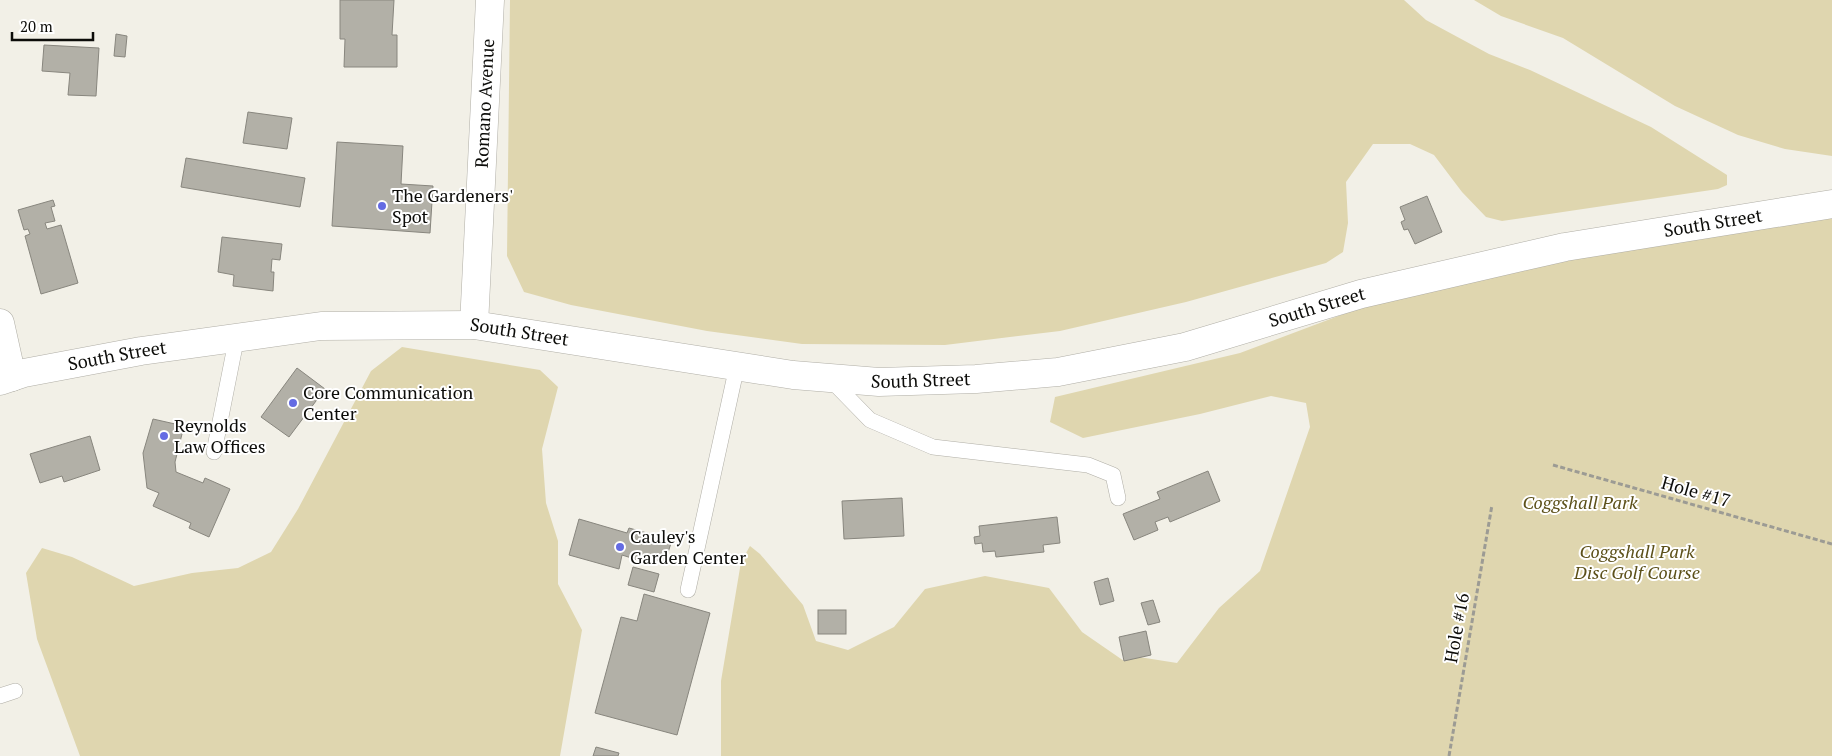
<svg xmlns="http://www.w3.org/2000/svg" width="1832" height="756" font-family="'PT Serif',serif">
<rect width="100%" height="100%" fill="#f2f0e7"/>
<g fill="#dfd6af">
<polygon points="510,0 1404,0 1426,20 1489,54 1530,70 1651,127 1727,175 1727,185 1718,189 1502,221 1486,217 1462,192 1434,155 1410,144 1373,144 1346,182 1348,223 1343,252 1326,263 1186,302 1060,331 945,345 802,344 707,331 571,305 524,292 507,256"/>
<polygon points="1474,0 1832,0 1832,156 1785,149 1738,135 1675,106 1563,38 1501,16"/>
<polygon points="1832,204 1832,756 721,756 721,681 741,562 750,546 760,554 803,605 816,641 848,650 894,627 925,589 985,576 1049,588 1082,632 1124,661 1139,657 1177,663 1219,608 1260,571 1310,427 1306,403 1271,396 1200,414 1083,438 1050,422 1055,397 1240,353 1357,309 1361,294"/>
<polygon points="402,347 540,370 558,387 542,449 546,503 558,541 558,584 582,630 560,756 80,756 37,639 26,573 42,548 72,557 134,586 192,573 238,568 271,552 298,509 371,371"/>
</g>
<g fill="#b2b0a7" stroke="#88867e">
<polygon points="340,0 394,0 392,35 397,35 397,67 344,67 345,39 340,39"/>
<polygon points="116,34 127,36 125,57 114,56"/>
<polygon points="44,45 99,48 96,96 68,95 70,73 42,71"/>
<polygon points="248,112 292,118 287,149 243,143"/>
<polygon points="337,142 403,146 401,184 433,186 430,233 332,226"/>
<polygon points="186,158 305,178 300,207 181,187"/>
<polygon points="1427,196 1442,232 1415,244 1408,229 1404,230 1401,222 1405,220 1400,207"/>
<polygon points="53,200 55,206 51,207 55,221 45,223 47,229 61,225 78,283 41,294 25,236 30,234 28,229 24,230 18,210"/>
<polygon points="222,237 282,244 280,260 272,259 271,272 274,272 273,291 233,286 234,275 218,272"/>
<polygon points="297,368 325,389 289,437 261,417"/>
<polygon points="153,419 184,426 175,462 176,472 203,483 205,478 230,489 209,537 189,528 191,523 153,506 159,493 147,488 143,453"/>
<polygon points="90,436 100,470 64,482 62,476 40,483 30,454"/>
<polygon points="1208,471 1220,501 1170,522 1168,517 1155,522 1158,530 1134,540 1123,514 1160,499 1157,492"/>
<polygon points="902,498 904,536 844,539 842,501"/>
<polygon points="1057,517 1060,543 1043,545 1044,552 996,557 995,551 983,552 982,543 975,544 974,537 980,536 979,526"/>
<polygon points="579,519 627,533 629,528 672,540 665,562 639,556 638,560 622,555 619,569 569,555"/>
<polygon points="633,567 659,574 654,592 628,585"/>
<polygon points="1108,578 1114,601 1100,605 1094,582"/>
<polygon points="644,594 710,613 677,735 595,713 621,617 637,621"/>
<polygon points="1153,600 1160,622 1148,625 1141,603"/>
<rect x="818" y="610" width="28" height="24"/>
<polygon points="1146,631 1151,655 1124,661 1119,637"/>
<polygon points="596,747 619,753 618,756 593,756"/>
</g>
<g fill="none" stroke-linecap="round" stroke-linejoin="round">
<defs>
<g id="lane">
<polyline points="830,379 870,420 933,447 1088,465 1113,475 1118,498"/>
<polyline points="214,452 237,336"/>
<polyline points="688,590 737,366"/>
<polyline points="0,696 15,691"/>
</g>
<g id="street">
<polyline points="0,323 12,377"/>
<path id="s1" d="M 474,325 L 490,0"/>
</g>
<g id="secondary">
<path id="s2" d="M 0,381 L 24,373 L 141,351 L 321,326 L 474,325 L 793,375 L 879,382 L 976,379 L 1058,372 L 1185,347 L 1361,294 L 1565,247 L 1832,204"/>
</g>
</defs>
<use href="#lane" stroke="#b0aea6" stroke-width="16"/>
<use href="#street" stroke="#b0aea6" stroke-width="29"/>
<use href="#secondary" stroke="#b0aea6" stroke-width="29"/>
<g stroke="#9c9b94" stroke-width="3" stroke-dasharray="5 2.5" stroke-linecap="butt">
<polyline points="1553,465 1832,544"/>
<polyline points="1449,756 1492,505"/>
</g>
<use href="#lane" stroke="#fff" stroke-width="15"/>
<use href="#street" stroke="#fff" stroke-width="28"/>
<use href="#secondary" stroke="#fff" stroke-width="28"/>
</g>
<g fill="#646be3" stroke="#fff" stroke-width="2">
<circle cx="382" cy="206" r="5"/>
<circle cx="293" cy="403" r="5"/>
<circle cx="164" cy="436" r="5"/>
<circle cx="620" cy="547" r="5"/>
</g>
<g text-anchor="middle" stroke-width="4" stroke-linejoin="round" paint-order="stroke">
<g font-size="18" fill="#0c0c09" stroke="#fff">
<text dy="6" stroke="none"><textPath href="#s1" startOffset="222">Romano Avenue</textPath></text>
<text dy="6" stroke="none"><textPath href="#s2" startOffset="1740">South Street</textPath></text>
<text dy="6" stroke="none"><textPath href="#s2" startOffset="1335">South Street</textPath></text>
<text dy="6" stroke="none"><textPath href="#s2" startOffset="525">South Street</textPath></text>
<text dy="6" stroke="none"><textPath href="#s2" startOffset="120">South Street</textPath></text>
<text dy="6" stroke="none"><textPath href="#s2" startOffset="930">South Street</textPath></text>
<text transform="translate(1696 492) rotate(16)" y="6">Hole #17</text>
<text transform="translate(1457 628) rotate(-80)" y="6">Hole #16</text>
</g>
<g font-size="18" fill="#0c0c09" stroke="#fff" text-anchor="start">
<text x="392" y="202">The Gardeners'<tspan x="392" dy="21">Spot</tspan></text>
<text x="303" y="399">Core Communication<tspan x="303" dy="21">Center</tspan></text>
<text x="174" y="432">Reynolds<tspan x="174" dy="21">Law Offices</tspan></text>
<text x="630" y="543">Cauley's<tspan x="630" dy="21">Garden Center</tspan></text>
</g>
<g font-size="18" font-style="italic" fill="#5c5019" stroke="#fff">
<text x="1580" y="509">Coggshall Park</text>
<text x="1637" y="558">Coggshall Park<tspan x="1637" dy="21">Disc Golf Course</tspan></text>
</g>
</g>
<path d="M12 32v8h81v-8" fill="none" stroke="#0c0c09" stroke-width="2.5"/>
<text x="20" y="32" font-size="15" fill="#0c0c09" stroke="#ffffff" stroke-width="4" paint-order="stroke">20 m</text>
</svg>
